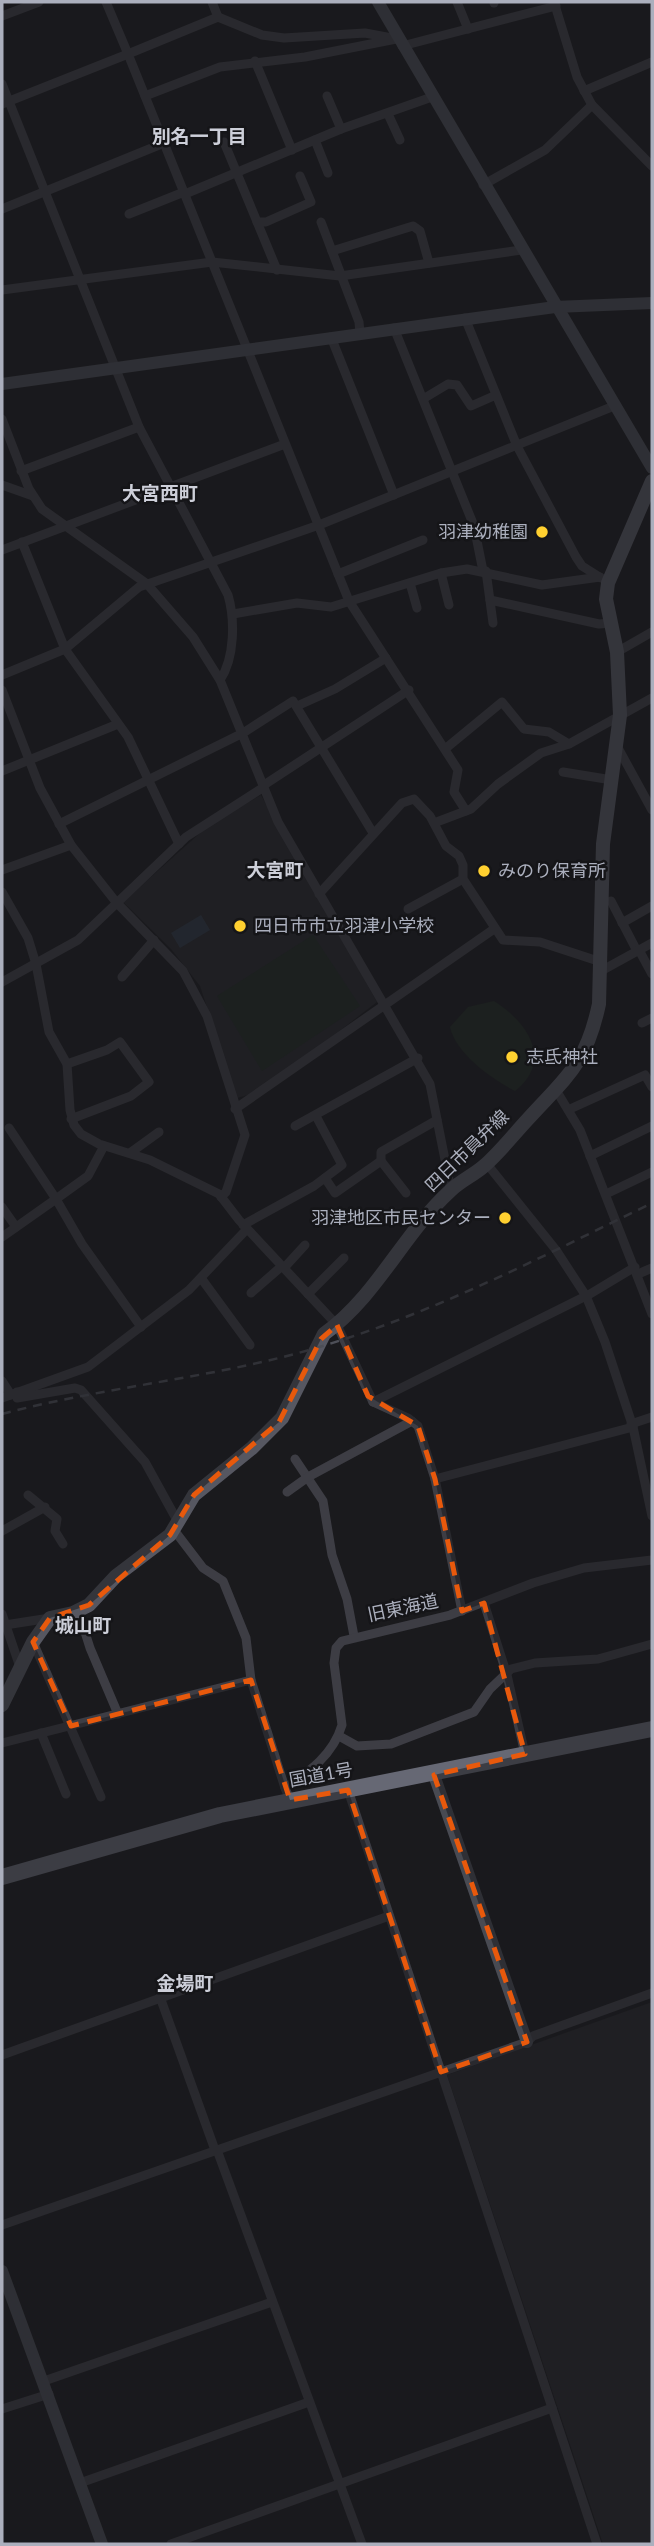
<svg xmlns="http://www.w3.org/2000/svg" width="654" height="2546" font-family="Lato,'Noto Sans JP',sans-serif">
<rect width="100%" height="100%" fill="#1a1a1d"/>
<g fill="#26262a">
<polygon points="261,795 377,1002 298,1063 252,1094 237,1098 200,986 171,949 123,902 209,825"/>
<polygon points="652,2002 652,2544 603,2544 447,2075"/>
</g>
<g fill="#1f2922">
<polygon points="313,935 360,1006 262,1071 217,996"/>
<path d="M 494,1001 C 527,1022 554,1060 515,1091 C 492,1079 456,1054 450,1027 L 468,1007 Z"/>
</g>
<polygon fill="#2e3743" points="201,915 210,930 180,948 171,933"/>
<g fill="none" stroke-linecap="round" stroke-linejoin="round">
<g stroke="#3d3d44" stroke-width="9">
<polyline points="212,2 218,17"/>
<polyline points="457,2 468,29"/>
<polyline points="494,2 494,3"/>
<polyline points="554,2 577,77 592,105 652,166"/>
<polyline points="2,16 39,2"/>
<polyline points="397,39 365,33 284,38 262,35 218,17 128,54 349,601 458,770 454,792 466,811"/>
<polyline points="402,46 556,6"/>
<polyline points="255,61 292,150"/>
<path d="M 2,84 L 139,427 L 228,595 C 235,619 235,658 220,680"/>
<polyline points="584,91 652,62"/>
<polyline points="145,96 220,67 305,57 396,39"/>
<polyline points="327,96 341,129"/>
<polyline points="2,104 128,54 106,2"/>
<polyline points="388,114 400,140"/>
<polyline points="315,140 328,173"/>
<polyline points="224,142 277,270"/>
<polyline points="483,185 545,150 592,105"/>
<polyline points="185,194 341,129 432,97"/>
<polyline points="2,209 164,143"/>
<polyline points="129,214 184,192"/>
<polyline points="257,222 266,222 311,202 300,176"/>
<polyline points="321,222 359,322 360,333"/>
<polyline points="332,251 413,226 420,231 429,263"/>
<polyline points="2,290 212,262 340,276 521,250"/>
<polyline points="465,318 517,446 576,557 582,566 601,578"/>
<polyline points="394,328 474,526 483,571"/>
<polyline points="331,337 394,495"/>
<polyline points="423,399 448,384 457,385 471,406 496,395"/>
<polyline points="2,419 29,489 42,509 147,584 193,637 220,680 278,822 430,1084 451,1190"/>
<polyline points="21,471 139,427"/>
<polyline points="2,485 33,496"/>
<polyline points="22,542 65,649 128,737 179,844"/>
<polyline points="2,550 285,444"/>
<polyline points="486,571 493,623"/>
<polyline points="441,573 449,605"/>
<polyline points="338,574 423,540"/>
<polyline points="410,583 417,608"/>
<polyline points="490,600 599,624 612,623"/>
<polyline points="233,614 297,603 331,607 441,573 467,569 542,585 600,577"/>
<polyline points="617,652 652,632"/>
<polyline points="2,675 65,649 139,587 319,525 614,406"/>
<polyline points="2,690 40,788 71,845 116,902 183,971 207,1016 245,1135 226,1192 221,1197"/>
<polyline points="297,706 335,689 386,658"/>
<polyline points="617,746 652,810"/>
<polyline points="445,749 502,702 524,729 549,732 569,744"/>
<polyline points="2,771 118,724"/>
<polyline points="563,772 612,780"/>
<polyline points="264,785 409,690"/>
<polyline points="434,823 471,809 498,784 541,753 569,744 652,698"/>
<polyline points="59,824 243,733 293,701 373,833"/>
<polyline points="2,870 71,845"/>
<polyline points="2,892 28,938 36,964 49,1032 67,1064 70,1110 74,1125 81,1134 99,1144 150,1160 219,1194 239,1220 337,1325 373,1402 408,1418 418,1426 435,1479 462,1611"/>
<polyline points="319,894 402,803 414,799 430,816 446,846 459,856 463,865 463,879 503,940 540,942 601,962"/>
<polyline points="611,901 637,951"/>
<polyline points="408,909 463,879"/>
<polyline points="622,923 652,906"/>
<polyline points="639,950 652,974"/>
<polyline points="601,971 652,943"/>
<polyline points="122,977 154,940"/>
<polyline points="2,982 78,940 186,837 264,787"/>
<polyline points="642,1023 652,1018"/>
<polyline points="67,1064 107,1050 120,1042 149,1082 131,1096 71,1119"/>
<polyline points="556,1090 580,1130 652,1314"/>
<polyline points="235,1109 494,929"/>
<polyline points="570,1109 645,1075 652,1087"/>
<polyline points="295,1126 418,1058"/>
<polyline points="9,1128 56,1199 88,1176 104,1146"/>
<polyline points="130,1153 159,1132"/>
<polyline points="590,1156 652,1126"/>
<polyline points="381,1161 381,1152 437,1120"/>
<polyline points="487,1164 556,1250 586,1296 605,1342 633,1427 652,1516"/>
<polyline points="325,1178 335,1193 381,1161 406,1193"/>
<polyline points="606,1194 652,1172"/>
<polyline points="2,1207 16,1227"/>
<polyline points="243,1225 314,1186 342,1165 316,1116"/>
<polyline points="2,1237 56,1199 82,1244 141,1327"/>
<polyline points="284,1268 305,1245"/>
<polyline points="638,1274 652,1268"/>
<polyline points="201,1278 250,1345"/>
<polyline points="251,1293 282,1266"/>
<polyline points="308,1294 344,1258"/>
<polyline points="2,1381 11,1395"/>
<polyline points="17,1392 17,1398 75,1388 81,1390 145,1462 178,1522"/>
<polyline points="2,1398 88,1367 189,1290 247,1229"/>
<polyline points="373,1402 590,1294 635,1267"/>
<polyline points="631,1424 652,1417"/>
<polyline points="295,1459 323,1501 332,1555 347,1599 354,1636"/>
<polyline points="435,1479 633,1427"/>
<polyline points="287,1492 308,1477 412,1421"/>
<polyline points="28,1495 57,1519 55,1531 63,1544"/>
<polyline points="174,1530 203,1568 223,1581 246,1638 251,1680 285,1788"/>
<polyline points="2,1531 45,1507"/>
<polyline points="484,1603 507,1675 525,1754"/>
<polyline points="78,1610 90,1648 118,1714"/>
<polyline points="2,1614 20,1667"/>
<polyline points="5,1625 50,1618"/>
<polyline points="33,1642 101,1797"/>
<polyline points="41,1733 66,1794"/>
<polyline points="339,1736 357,1746 391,1744 474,1712 490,1689 511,1669 535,1663 598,1659 652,1644"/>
<polyline points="2,1743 251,1680"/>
<polyline points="348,1790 597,2544"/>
<path d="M 290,1800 L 285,1788 C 310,1771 333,1755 342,1725 L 334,1663 L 336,1648 L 342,1641 L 450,1615 L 533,1583 L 584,1568 L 652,1560"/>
<polyline points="160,1997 215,2150"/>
<polyline points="2,2055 389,1916"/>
<polyline points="217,2150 362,2544"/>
<polyline points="2,2225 527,2042 533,2036 652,1993"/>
<polyline points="44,2381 272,2302"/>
<polyline points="2,2409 49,2394"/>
<polyline points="80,2483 309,2402"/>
<polyline points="171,2544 552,2408"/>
</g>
<g stroke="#484a52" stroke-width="12">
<polyline points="378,2 652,468"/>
<polyline points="2,384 555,307 652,303"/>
<polyline points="434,1775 527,2042"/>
<polyline points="2,2271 102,2544"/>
</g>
<path stroke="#565761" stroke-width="14" d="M 2,1705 L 33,1642 L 50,1618 L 73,1613 L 89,1605 L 116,1576 L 170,1535 L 194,1495 L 252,1448 L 282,1418 L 324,1334 C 377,1296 403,1234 450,1191 C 460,1181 474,1175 484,1166 C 500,1152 514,1134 528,1119 C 567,1076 586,1065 599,1004 L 603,844 L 620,715 L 617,652 L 606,599 L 608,583 L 652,481"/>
<polyline stroke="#666874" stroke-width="16" points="2,1877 220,1815 652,1729"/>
<path stroke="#4d4f57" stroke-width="2.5" stroke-dasharray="9 7" stroke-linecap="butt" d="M 2,1414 C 96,1389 193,1380 287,1356 C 415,1323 533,1261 652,1203"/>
</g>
<path d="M0 0H654V2546H0ZM 337,1325 L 368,1396 L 418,1426 L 435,1479 L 462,1611 L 484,1603 L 525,1754 L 434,1775 L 527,2042 L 441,2072 L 348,1790 L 290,1800 L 251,1680 L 71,1726 L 33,1642 L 50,1618 L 89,1605 L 170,1535 L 194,1495 L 279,1422 L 321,1339 Z" fill="#1a1a1d" fill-opacity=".55" fill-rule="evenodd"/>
<path fill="none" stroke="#e8590c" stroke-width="5" stroke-dasharray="14 9" stroke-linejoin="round" d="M 337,1325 L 368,1396 L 418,1426 L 435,1479 L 462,1611 L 484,1603 L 525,1754 L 434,1775 L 527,2042 L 441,2072 L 348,1790 L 290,1800 L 251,1680 L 71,1726 L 33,1642 L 50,1618 L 89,1605 L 170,1535 L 194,1495 L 279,1422 L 321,1339 Z"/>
<g fill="#ffd030" stroke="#151518" stroke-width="2.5">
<circle cx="542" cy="532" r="7"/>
<circle cx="484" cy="871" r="7"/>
<circle cx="240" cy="926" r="7"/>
<circle cx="512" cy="1057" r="7"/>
<circle cx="505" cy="1218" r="7"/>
</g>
<g text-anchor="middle" stroke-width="5" stroke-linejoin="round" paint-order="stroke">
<g font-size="18" fill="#abafbd" stroke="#151518" text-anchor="start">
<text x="528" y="538" text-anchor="end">羽津幼稚園</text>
<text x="498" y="877">みのり保育所</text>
<text x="254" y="932">四日市市立羽津小学校</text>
<text x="526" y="1063">志氐神社</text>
<text x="491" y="1224" text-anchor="end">羽津地区市民センター</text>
</g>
<g font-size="18" fill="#abafbd" stroke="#151518">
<text transform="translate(467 1151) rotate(-44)" y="6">四日市員弁線</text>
<text transform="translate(403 1608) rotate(-12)" y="6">旧東海道</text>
<text transform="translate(321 1775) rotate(-10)" y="6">国道1号</text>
</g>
<g font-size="19" font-weight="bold" fill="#cdcfd9" stroke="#151518">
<text x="199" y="143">別名一丁目</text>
<text x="160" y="500">大宮西町</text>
<text x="275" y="877">大宮町</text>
<text x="83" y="1632">城山町</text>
<text x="185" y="1990">金場町</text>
</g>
</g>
<rect width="654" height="2546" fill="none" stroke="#abafbd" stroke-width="7"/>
</svg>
